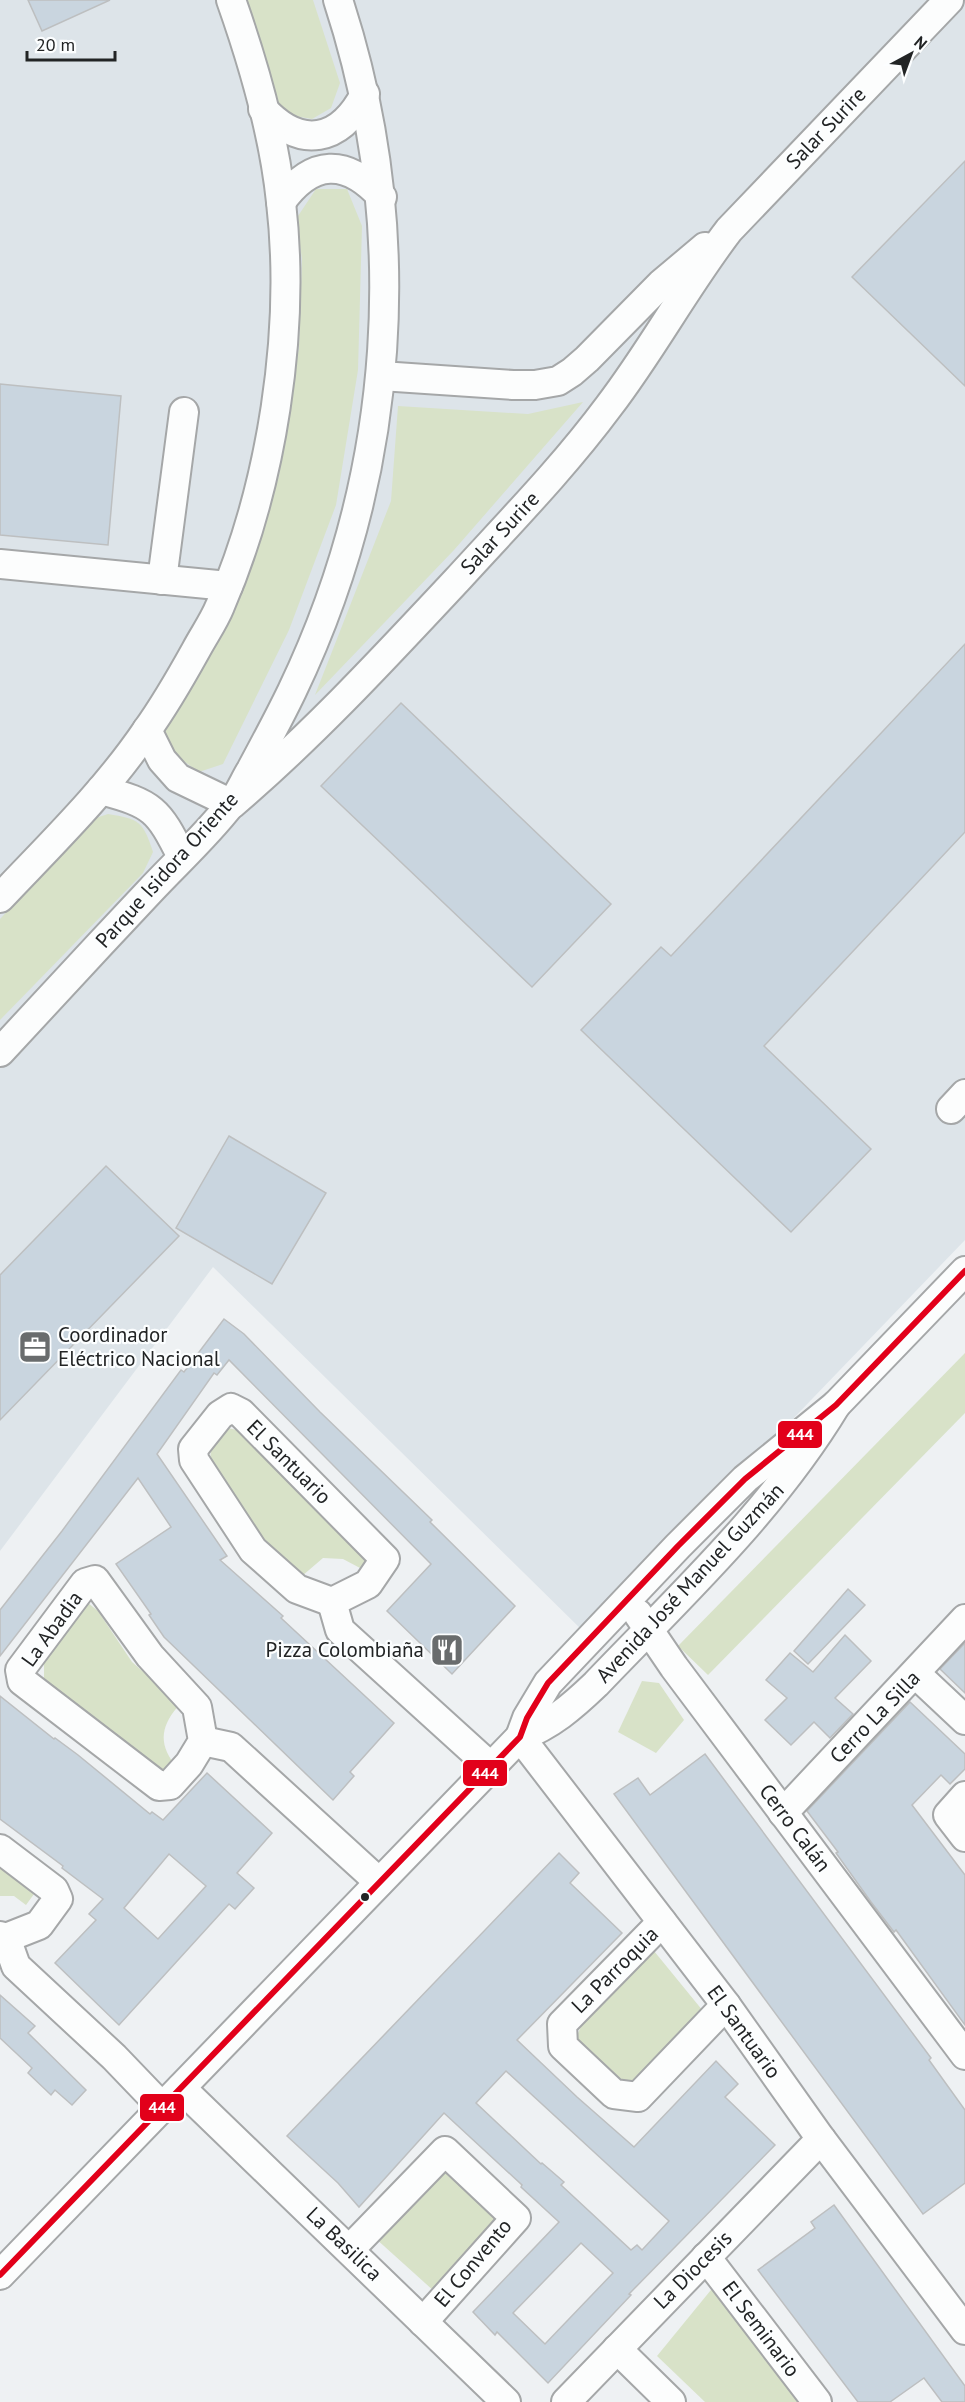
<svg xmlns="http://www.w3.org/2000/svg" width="965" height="2402" font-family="'PT Sans',sans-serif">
<rect width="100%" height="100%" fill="#eef1f3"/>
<polygon fill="#dde4e9" points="0,0 965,0 965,1240 586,1634 213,1267 0,1551"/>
<g fill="#d8e2c8">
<polygon points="237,0 313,0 340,83 331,108 312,119 289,115 270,96"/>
<polygon points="316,189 347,189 362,226 358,370 336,505 289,630 223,764 199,772 175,755 164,734 242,588 279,476 299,347 302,259 296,219"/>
<polygon points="583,402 454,550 315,695 391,501 398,406 528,414"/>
<path d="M 108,814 C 139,819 143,821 153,852 L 143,873 L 0,1020 L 0,919 L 93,819 Z"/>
<polygon points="965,1353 965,1413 708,1675 678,1646"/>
<polygon points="228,1428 241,1431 366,1560 360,1568 343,1559 323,1558 302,1576 272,1551 210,1461 211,1449"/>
<path d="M 88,1603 L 98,1611 L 132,1662 L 180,1704 C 162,1724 157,1742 175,1765 L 167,1774 L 44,1682 L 44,1657 Z"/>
<polygon points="642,1681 659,1683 684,1720 656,1753 618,1732"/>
<polygon points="0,1867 34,1894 26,1905 14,1896 0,1896"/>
<path d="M 654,1951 L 703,2011 L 635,2082 L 616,2079 L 576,2038 C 589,2003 626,1976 654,1951 Z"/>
<polygon points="442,2162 503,2218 435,2292 374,2237"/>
<polygon points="715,2285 802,2402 705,2402 657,2356"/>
</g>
<g fill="#c9d5df" stroke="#bdbfc0" stroke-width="1.5" fill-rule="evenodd">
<polygon points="28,0 110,0 42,31"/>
<polygon points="965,161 965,386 852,277"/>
<polygon points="0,384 121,396 108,545 0,535"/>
<polygon points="965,644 965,832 764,1046 871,1149 791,1232 581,1030 661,947 671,956"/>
<polygon points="401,703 611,904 532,987 321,786"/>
<polygon points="229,1136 326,1193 272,1284 176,1228"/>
<polygon points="106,1166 179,1236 0,1420 0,1275"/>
<polygon points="224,1319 244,1334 320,1412 432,1520 430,1522 515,1606 452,1674 387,1611 431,1564 229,1360 217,1375 214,1373 157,1454 227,1556 220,1560 283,1616 281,1618 394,1723 350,1772 354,1776 333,1800 164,1637 149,1615 151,1614 116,1564 171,1527 138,1478 0,1656 0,1610 62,1531 181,1370 184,1372"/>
<polygon points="848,1589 865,1605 808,1664 794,1651"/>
<polygon points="845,1635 871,1661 835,1698 853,1714 830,1738 814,1722 791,1745 765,1720 787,1698 766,1680 790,1653 813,1672"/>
<polygon points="965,1643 965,1693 940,1669"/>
<path d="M 0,1696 L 54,1739 L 55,1738 L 78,1755 L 150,1814 L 152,1812 L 163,1820 L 207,1773 L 272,1833 L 237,1873 L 254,1888 L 235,1909 L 229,1904 L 119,2025 L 55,1963 L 96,1920 L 89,1914 L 103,1899 L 62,1868 L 63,1866 L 0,1819 ZM 169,1854 L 206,1886 L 158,1939 L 124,1908 Z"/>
<polygon points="910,1702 965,1754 965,1769 950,1784 941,1775 912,1805 965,1875 965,2025 896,1930 894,1932 871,1902 836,1853 838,1852 807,1811"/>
<polygon points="705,1754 931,2058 929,2060 965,2110 965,2183 923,2214 614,1794 638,1778 650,1795"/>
<path d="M 559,1853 L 579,1873 L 570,1883 L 622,1933 L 517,2040 L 577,2097 L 634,2147 L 716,2061 L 738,2084 L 725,2097 L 775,2145 L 629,2294 L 631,2295 L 548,2383 L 497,2332 L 495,2335 L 473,2312 L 559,2222 L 521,2187 L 522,2185 L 444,2113 L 359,2207 L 338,2183 L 287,2136 ZM 506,2071 L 669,2221 L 642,2250 L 637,2245 L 631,2250 L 561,2185 L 564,2182 L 542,2163 L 541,2164 L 476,2103 ZM 581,2243 L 613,2273 L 545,2344 L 513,2313 Z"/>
<polygon points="0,1995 35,2026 28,2033 86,2090 72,2105 55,2090 51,2095 28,2073 32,2068 0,2038"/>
<polygon points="834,2205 965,2386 965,2402 942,2402 924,2378 890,2402 858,2402 758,2270 815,2228 811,2222"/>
</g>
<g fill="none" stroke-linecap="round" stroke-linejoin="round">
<defs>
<g id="minor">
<path d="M 263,109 C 301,150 340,142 365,94"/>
<path d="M 281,202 C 312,159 346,158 382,197"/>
<polyline points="381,376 513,385 535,385 558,381 572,372 587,359 661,284 705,247"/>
<polyline points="0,564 228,586"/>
<polyline points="162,580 184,412"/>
<path d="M 147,730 L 162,760 L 178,778 L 232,804 C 313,735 385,657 457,580 C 509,523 563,468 609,406 C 652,350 686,286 729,230 L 949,0"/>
<path d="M 101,790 C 153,804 158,809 182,857"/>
<path d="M 0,898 C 51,844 105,792 147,730 C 165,705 181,677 196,650 C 204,635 214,621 220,606 C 272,486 296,332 281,202 C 274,133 254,65 231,0"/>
<path d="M 0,1052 C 50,998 99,945 149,892 C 176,863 206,836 230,805 C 239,795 244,781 251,770 C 265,744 279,718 292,691 C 396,474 413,229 338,0"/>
<polyline points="951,1109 965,1094"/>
<polygon points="231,1408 241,1413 385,1559 368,1584 332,1602 297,1589 253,1550 194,1460 193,1449 220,1415"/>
<polygon points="95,1580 150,1656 197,1707 203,1741 189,1764 170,1785 159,1786 22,1681 20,1670 85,1583"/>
<polyline points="332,1602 340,1630 491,1767"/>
<polyline points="638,1614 674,1667 965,2055"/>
<polyline points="916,1674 965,1720"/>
<polyline points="520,1737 726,2005 821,2139 965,2330"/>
<polyline points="520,1737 527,1718 548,1683 678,1546 745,1479 836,1405 965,1271"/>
<polyline points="203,1741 231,1747 379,1882"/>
<polyline points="965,1796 948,1815 965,1837"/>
<polyline points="783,1813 965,1619"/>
<polyline points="0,1849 54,1890 58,1899 39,1925 6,1938 0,1936"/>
<polyline points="662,1922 562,2024 563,2046 614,2094 638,2097 726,2005"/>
<polyline points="6,1938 16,1966 114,2057 162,2107"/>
<polyline points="181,2088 506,2402"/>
<polyline points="350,2249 445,2151 516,2218 423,2322"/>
<polyline points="706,2257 817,2402"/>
<path d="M 0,2275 L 520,1737 C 551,1725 572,1707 596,1684 C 681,1595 772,1511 836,1405"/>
<polyline points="617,2349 671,2402"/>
<polyline points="566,2402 821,2139"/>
</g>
</defs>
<use href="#minor" stroke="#a5a7a8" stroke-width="32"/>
<use href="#minor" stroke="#fcfdfd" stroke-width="28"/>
<defs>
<polyline id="bus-1" points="0,2275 520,1737 527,1718 548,1683 678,1546 745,1479 836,1405 965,1271"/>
</defs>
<use href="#bus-1" stroke="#fcfeff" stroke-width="10"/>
<use href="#bus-1" stroke="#e2001a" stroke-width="6"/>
</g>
<defs>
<symbol id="office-square" viewBox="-11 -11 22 22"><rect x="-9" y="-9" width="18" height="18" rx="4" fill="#696c6d" stroke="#fcfeff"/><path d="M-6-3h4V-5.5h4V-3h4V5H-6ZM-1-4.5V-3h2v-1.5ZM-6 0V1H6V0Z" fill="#fff"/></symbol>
<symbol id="restaurant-square" viewBox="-11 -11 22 22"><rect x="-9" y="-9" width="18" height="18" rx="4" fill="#696c6d" stroke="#fcfeff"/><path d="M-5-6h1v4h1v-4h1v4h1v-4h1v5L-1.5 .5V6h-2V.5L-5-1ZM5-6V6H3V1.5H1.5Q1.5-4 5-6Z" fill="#fff"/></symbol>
</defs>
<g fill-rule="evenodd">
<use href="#office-square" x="16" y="1328" width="38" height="38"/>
<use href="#restaurant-square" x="428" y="1631" width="38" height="38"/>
</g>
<circle fill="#222425" stroke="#fcfeff" stroke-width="2" cx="365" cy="1897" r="5"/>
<g text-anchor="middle" stroke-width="4.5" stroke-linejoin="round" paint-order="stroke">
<g font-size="21" fill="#222425" stroke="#fcfeff">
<text transform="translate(826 128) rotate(-46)" y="7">Salar Surire</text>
<text transform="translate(500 533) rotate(-47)" y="7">Salar Surire</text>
<text transform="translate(167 870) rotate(-48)" y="7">Parque Isidora Oriente</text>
<text transform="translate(289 1462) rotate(45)" y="7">El Santuario</text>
<text transform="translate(690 1583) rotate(-47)" y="7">Avenida José Manuel Guzmán</text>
<text transform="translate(52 1629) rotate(-54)" y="7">La Abadia</text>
<text transform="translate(875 1717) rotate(-46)" y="7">Cerro La Silla</text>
<text transform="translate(795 1828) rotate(53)" y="7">Cerro Calán</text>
<text transform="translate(615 1970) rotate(-45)" y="7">La Parroquia</text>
<text transform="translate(744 2032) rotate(54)" y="7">El Santuario</text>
<text transform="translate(344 2244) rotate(44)" y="7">La Basilica</text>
<text transform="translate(473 2263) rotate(-50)" y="7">El Convento</text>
<text transform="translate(693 2270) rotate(-45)" y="7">La Diocesis</text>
<text transform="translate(761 2329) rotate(53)" y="7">El Seminario</text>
</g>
<g font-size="21" fill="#222425" stroke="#fcfeff" text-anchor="start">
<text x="58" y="1342">Coordinador<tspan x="58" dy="24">Eléctrico Nacional</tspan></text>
<text x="424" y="1657" text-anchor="end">Pizza Colombiaña</text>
</g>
</g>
<g stroke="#fcfeff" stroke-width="2">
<rect x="777" y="1420" width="46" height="29" rx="6" fill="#e2001a"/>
<rect x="462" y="1759" width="46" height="28" rx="6" fill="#e2001a"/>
<rect x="139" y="2093" width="46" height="29" rx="6" fill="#e2001a"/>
</g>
<g font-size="16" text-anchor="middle" font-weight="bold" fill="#fff">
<text x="800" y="1440">444</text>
<text x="485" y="1779">444</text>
<text x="162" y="2113">444</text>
</g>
<g transform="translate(911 54) rotate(41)" stroke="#fcfeff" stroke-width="4.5" paint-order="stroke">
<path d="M0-4.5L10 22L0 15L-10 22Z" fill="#222425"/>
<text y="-9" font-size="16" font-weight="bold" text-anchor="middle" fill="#222425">N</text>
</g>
<path d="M27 51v9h88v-9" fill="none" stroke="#222425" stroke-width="3"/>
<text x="36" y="51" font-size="18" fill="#222425" stroke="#fcfeff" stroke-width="4.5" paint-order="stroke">20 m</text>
</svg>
